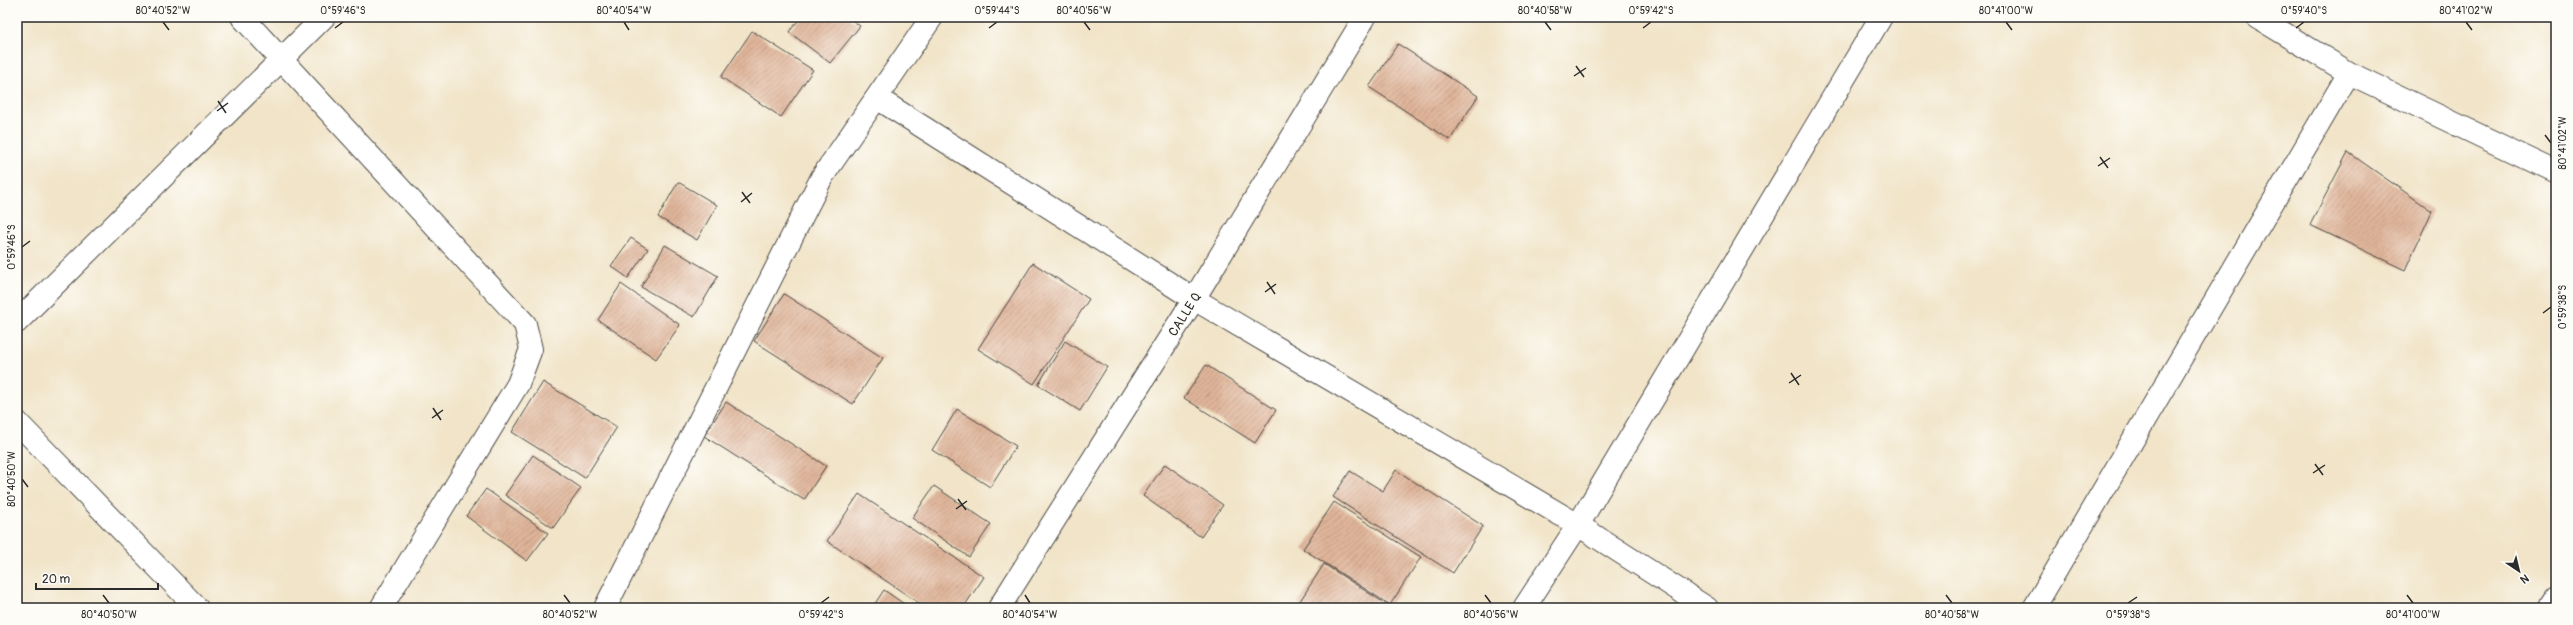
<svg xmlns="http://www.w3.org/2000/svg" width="2573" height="625" font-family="Pangolin,sans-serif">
<defs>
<pattern id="building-hatch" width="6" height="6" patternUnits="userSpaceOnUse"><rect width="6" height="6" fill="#e0b59a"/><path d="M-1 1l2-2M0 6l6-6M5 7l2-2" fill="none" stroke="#b6937e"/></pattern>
</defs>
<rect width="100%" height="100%" fill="#fdfcf7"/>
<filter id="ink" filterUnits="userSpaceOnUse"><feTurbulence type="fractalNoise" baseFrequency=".025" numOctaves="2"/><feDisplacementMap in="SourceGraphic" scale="8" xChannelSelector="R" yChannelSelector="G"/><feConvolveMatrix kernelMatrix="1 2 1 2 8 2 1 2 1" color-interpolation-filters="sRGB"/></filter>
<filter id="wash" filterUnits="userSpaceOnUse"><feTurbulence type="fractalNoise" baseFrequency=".012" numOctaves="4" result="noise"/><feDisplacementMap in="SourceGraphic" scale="16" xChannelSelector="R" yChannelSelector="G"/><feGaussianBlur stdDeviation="0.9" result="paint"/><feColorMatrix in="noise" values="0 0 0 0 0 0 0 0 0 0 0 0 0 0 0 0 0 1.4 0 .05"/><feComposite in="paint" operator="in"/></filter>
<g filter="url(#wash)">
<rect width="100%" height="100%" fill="#f1e4c8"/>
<g id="blocks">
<g fill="url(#building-hatch)">
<polygon points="801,17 848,17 860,26 830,63 789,32"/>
<polygon points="752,31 813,70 781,117 721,77"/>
<polygon points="1398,44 1478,96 1450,140 1369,87"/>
<polygon points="2348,152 2432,211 2405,270 2310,225"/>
<polygon points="678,182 717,205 697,240 658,217"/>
<polygon points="631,238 648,249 628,278 611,266"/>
<polygon points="665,245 718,276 694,317 641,287"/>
<polygon points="1033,263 1089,299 1034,384 978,349"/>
<polygon points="621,284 680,325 656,359 598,320"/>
<polygon points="784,294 883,358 853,404 754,341"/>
<polygon points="1065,341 1107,367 1080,411 1038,385"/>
<polygon points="1206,365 1276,410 1255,443 1184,398"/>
<polygon points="543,382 617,427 585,478 512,432"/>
<polygon points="726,402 826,466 804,500 704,436"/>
<polygon points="957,409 1016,446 990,487 932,450"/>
<polygon points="533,455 581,488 553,528 505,495"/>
<polygon points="1165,464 1223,505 1201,537 1143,496"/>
<polygon points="1396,470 1483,526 1453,573 1333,497 1350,471 1383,491"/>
<polygon points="934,486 991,524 969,557 912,518"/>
<polygon points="486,489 548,533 527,561 466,516"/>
<polygon points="859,494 984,577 963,608 926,608 827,541"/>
<polygon points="1334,502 1421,557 1390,605 1303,549"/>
<polygon points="1324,564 1392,608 1304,608 1298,604"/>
<polygon points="884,590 910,608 872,608"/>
</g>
</g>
</g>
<g filter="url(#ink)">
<use href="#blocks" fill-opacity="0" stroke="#494743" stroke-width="1"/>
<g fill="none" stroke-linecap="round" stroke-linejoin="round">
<defs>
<g id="street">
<polyline points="242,17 525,324 531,349 518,384 381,608"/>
<polyline points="2257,17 2349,73 2556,172"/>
<polyline points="877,98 1194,299 1578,525 1707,608"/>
<polyline points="17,322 324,17"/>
<polyline points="17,422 197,608"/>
<polyline points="605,608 822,177 932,17"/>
<polyline points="999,608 1194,299 1365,17"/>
<polyline points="1524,608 1578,525 1881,17"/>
<polyline points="2034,608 2349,73"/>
<polyline points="2550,608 2556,599"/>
</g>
</defs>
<use href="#street" stroke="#494743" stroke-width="24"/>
<use href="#street" stroke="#fff" stroke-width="22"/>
</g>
</g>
<path fill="none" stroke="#2b2b2b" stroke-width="1.5" d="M 163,22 L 169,30M 624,22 L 629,30M 1084,22 L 1090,30M 1545,22 L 1551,30M 2006,22 L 2012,30M 2466,22 L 2472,30M 335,28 L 343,22M 989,28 L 997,22M 1643,28 L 1651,22M 2296,28 L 2304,22M 1576,66 L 1584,77M 1574,76 L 1586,68M 218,101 L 226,113M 217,111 L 228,103M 2545,135 L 2551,143M 2100,157 L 2108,168M 2098,166 L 2110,158M 742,192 L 750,203M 741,202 L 752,193M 22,247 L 30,241M 1267,282 L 1275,294M 1265,292 L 1276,284M 2543,313 L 2551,307M 1791,373 L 1799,385M 1789,383 L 1801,375M 433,408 L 441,420M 432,418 L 443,410M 2315,464 L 2323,475M 2313,473 L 2325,465M 22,479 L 28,487M 958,499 L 966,510M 956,509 L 967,501M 103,595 L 109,603M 564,595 L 570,603M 1025,595 L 1030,603M 1485,595 L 1491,603M 1946,595 L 1952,603M 2407,595 L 2413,603M 821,603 L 829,597M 2128,603 L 2137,597"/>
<g text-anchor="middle" stroke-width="3" stroke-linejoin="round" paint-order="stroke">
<g font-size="13" fill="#2b2b2b" stroke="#fdfcf7">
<text transform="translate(1184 314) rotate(-58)" y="5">CALLE Q</text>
</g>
</g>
<rect width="2573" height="625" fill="none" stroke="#fdfcf7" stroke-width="44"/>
<g transform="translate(2519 571) rotate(145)" stroke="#fdfcf7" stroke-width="3" paint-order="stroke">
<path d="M0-3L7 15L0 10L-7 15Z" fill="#2b2b2b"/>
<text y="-6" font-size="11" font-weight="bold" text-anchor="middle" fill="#2b2b2b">N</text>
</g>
<path d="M36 583v6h122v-6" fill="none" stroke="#2b2b2b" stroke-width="2"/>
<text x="42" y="583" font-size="12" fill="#2b2b2b" stroke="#fdfcf7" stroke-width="3" paint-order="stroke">20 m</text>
<rect x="22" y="22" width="2529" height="581" fill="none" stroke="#2b2b2b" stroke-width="1.5"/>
<g font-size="10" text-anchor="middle" fill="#2b2b2b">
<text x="163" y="14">80°40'52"W</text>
<text x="343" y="14">0°59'46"S</text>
<text x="624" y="14">80°40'54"W</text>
<text x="997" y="14">0°59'44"S</text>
<text x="1084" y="14">80°40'56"W</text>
<text x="1545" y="14">80°40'58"W</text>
<text x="1651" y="14">0°59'42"S</text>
<text x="2006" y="14">80°41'00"W</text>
<text x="2304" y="14">0°59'40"S</text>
<text x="2466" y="14">80°41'02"W</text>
<text transform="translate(2562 143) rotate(-90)" y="4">80°41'02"W</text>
<text transform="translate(11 247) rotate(-90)" y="4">0°59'46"S</text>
<text transform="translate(2562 307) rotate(-90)" y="4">0°59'38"S</text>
<text transform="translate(11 479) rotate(-90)" y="4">80°40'50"W</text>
<text x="109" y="618">80°40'50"W</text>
<text x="570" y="618">80°40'52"W</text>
<text x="821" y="618">0°59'42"S</text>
<text x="1030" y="618">80°40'54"W</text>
<text x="1491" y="618">80°40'56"W</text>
<text x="1952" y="618">80°40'58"W</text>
<text x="2128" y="618">0°59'38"S</text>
<text x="2413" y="618">80°41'00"W</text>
</g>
</svg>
